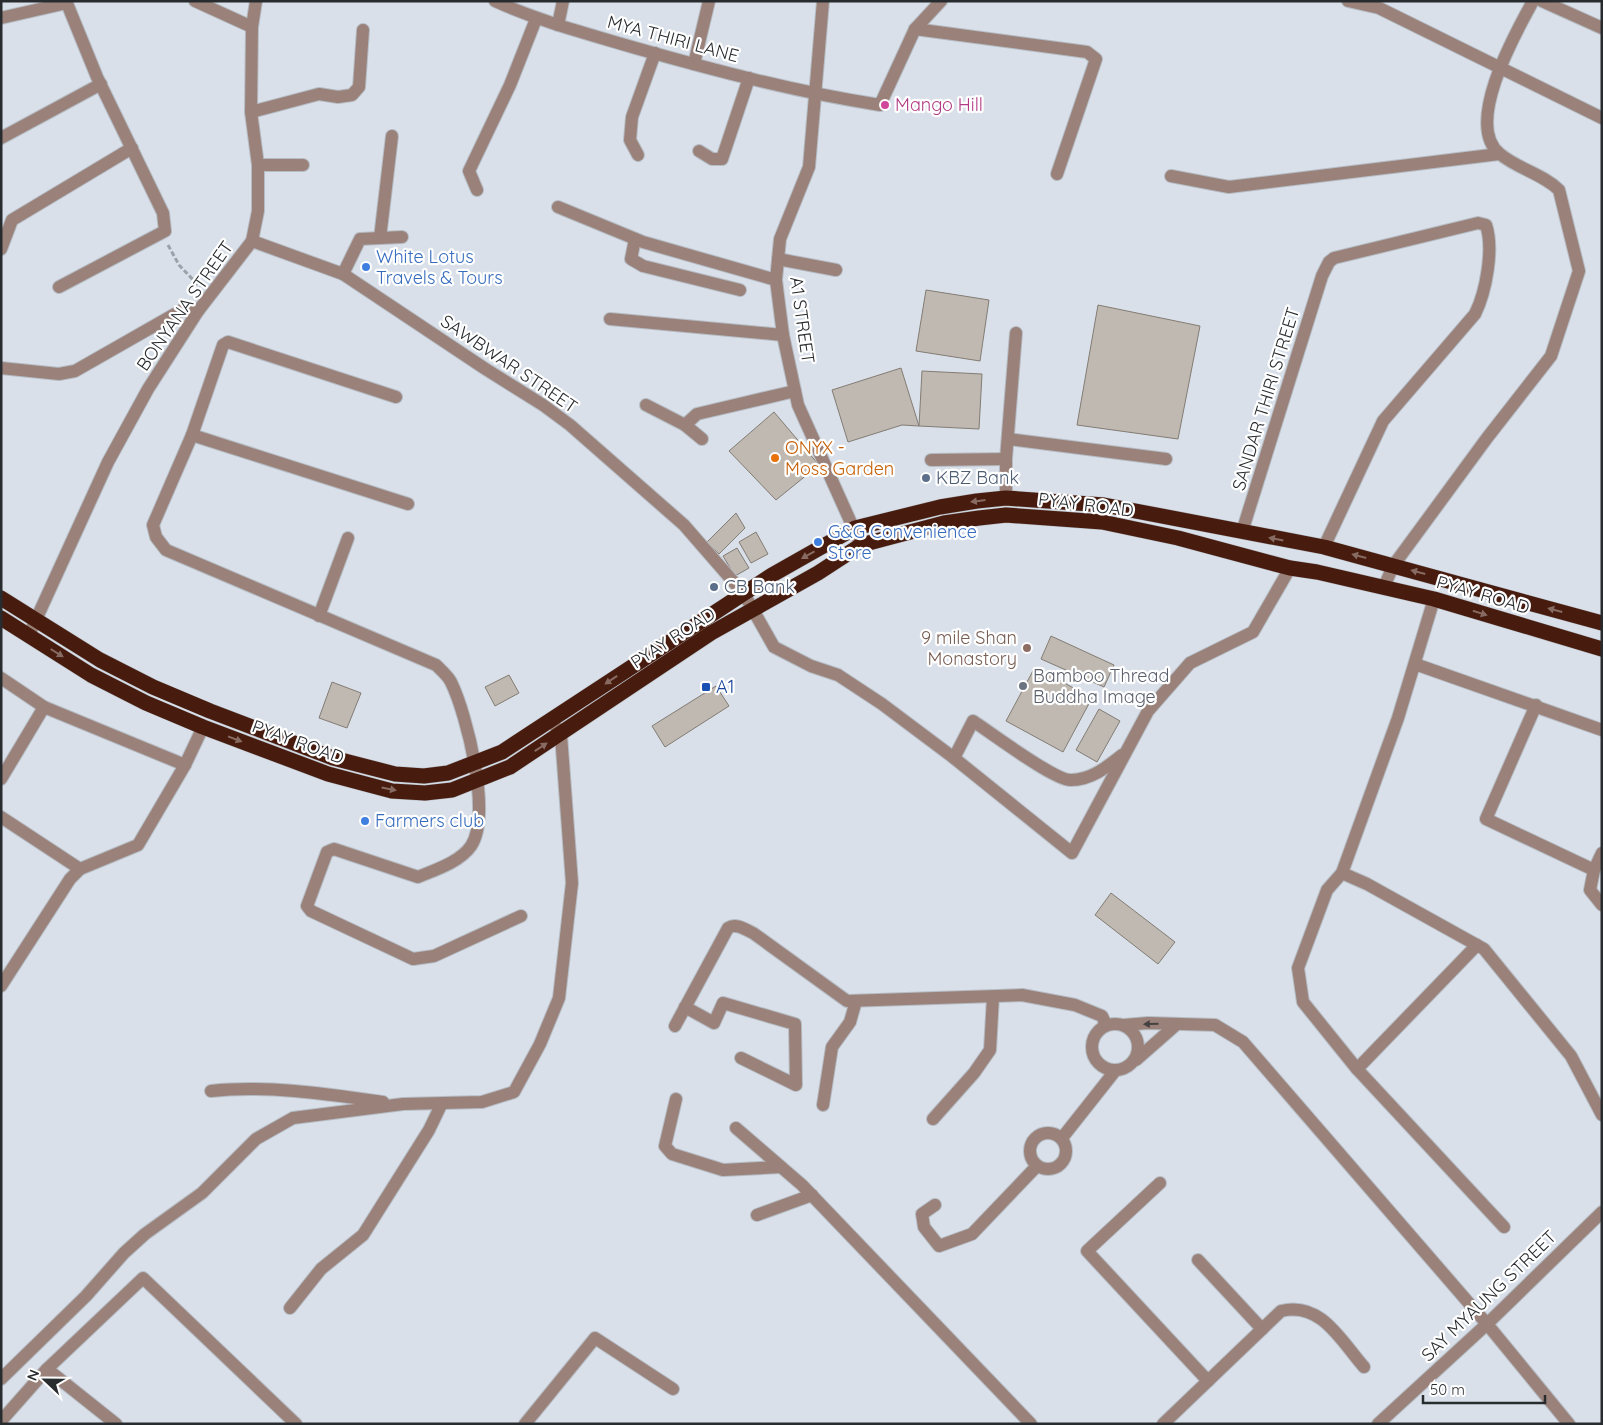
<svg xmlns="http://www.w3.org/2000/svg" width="1603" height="1425" font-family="Quicksand,sans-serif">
<rect width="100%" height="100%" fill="#d9e0e9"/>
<g fill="#c0b9b1" stroke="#827c74">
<polygon points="926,290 989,300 980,361 916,351"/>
<polygon points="1098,305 1200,326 1178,439 1077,425"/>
<polygon points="901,368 919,426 902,425 848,442 832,390"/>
<polygon points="922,371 982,374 979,429 919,426"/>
<polygon points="774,412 819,465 776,500 729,451"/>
<polygon points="736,513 745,528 719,554 707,542"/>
<polygon points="756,532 768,554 751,563 739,542"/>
<polygon points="737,548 749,568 735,576 723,556"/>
<polygon points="1051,636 1114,665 1104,687 1041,659"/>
<polygon points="1035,667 1092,698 1063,752 1006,721"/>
<polygon points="509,675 519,693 495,706 485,687"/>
<polygon points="332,682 361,693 347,728 319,718"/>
<polygon points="716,686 729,706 665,747 652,726"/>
<polygon points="1099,709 1120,721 1097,762 1076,750"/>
<polygon points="1111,893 1175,942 1158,964 1095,915"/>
</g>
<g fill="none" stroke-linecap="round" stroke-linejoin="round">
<defs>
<g id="minor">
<polyline points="195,1 252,27"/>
<path d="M 495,1 C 539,21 585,33 632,47 C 713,70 796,92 880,105 L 915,29 L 941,1"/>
<polyline points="823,1 809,167 780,239 776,280 783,335 798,405 861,545"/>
<polyline points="1348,1 1379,8 1602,118"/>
<polyline points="1542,1 1602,28"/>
<polyline points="1,18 67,3"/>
<polyline points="558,25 563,1"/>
<polyline points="915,29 1087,52 1096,59 1057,174"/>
<polyline points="694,64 709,1"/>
<polyline points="251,112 319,94 338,97 352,95 359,87 363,30"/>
<polyline points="1,138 101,84"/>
<polyline points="699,151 712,159 722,159 749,78"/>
<polyline points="638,155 630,140 632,117 655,53"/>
<polyline points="258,165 303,165"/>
<polyline points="1171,176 1229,187 1499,154"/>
<polyline points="477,190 469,171 510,85 536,19"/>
<polyline points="558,207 643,242 776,280"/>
<polyline points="380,238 392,136"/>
<polyline points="635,239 631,259 643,266 740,290"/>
<path d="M 252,241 L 343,274 L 484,368 L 543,405 L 570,425 L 684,525 L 744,594 L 774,647 L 811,666 L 838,675 L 882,704 L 954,758 L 973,721 C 990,732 1055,781 1071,780 C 1091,780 1107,767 1122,755"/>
<polyline points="1,249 12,220 132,148"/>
<polyline points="778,259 836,270"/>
<polyline points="343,274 360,239 402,237"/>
<polyline points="59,287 165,231 163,213 97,77 66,1"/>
<polyline points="610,319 783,335"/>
<polyline points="1,368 59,374 75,371 182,310 198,311"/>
<path d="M 396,397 L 228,342 L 223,345 L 192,435 L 153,525 L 156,537 L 166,550 L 436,665 C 441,670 448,676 451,682 C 467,715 492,815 471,846 C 460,862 435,870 418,877 L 334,849 L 327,852 L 307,906 L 311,911 L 413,959 L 434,956 L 521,916"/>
<polyline points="646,405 685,425 702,439"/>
<polyline points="685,425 697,414 795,391"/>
<polyline points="192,435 408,504"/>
<polyline points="1008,439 1166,459"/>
<polyline points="931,460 1006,459"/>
<polyline points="1006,498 1006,459 1016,333"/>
<path d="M 1242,532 L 1322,276 L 1329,262 L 1334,258 L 1478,223 L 1486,225 C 1494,249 1486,292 1475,314 L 1383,421 L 1324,547"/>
<path d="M 1384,587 L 1393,566 L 1487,438 L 1551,356 L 1579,271 L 1559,190 C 1543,174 1518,169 1500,154 C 1463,125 1516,32 1533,1"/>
<polyline points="1434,599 1398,718 1342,873 1367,884 1484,949 1571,1056 1602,1115"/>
<polyline points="319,616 348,538"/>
<polyline points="29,635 108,462 148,389 198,311 252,241 258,211 258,165 251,112 252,27 256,1"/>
<polyline points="1415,664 1602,730"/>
<polyline points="1,678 44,707 185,765"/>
<polyline points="1536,705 1486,819 1594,870"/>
<polyline points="954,758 1072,853 1148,711 1190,663 1253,632 1290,568"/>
<polyline points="1,779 44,707"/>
<polyline points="1,817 80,869"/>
<polyline points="1602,853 1594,870 1590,890 1602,905"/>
<polyline points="1342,873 1327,890 1298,968 1303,1002 1357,1069"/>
<polyline points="1477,945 1357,1069 1504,1227"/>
<polyline points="1,986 70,879 80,869 138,845 185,765 203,727"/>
<polyline points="685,1007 714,1023 723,1003 795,1024 796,1085 741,1058"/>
<circle cx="1115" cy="1047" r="23"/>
<polyline points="1124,1025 1148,1023 1215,1025 1243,1042 1487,1324 1569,1424"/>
<path d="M 675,1026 L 728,928 C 736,923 745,929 753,933 L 847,1001 L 1022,995 L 1075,1005 L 1102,1016 L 1106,1025"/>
<polyline points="1136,1060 1177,1024"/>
<path d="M 211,1091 C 267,1085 327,1094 383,1102"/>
<polyline points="676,1099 665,1146 672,1154 723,1170 781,1167"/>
<polyline points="823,1105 832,1047 850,1022 856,1001"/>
<polyline points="933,1119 974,1073 990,1050 993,997"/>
<polyline points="736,1128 802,1185 1031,1424"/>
<circle cx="1048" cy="1151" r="18"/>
<polyline points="1062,1138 1115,1071"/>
<polyline points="1160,1183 1087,1251 1208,1381"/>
<polyline points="935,1205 922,1214 924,1227 939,1246 972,1234 1036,1167"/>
<polyline points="757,1215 812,1195"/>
<polyline points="1198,1260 1262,1329"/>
<polyline points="290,1308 321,1269 363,1235 429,1130 442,1103"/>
<polyline points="47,1369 116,1424"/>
<polyline points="1,1379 86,1296 124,1253 145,1234 202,1193 256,1139 293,1118 403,1104 482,1102 514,1092 540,1044 559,998 572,883 561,735 556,727"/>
<polyline points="1,1421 47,1369 143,1278 296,1424"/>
<polyline points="525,1424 595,1338 673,1389"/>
<path d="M 1163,1424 L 1281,1311 C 1321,1301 1341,1341 1364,1367"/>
<polyline points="1378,1424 1487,1324 1602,1212"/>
</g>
<g id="highway">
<polyline points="1,598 100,660 153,687 210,711 333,758 395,774 424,776 448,773 502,752 772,575 855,528 940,507 977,501 1006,498 1104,505 1324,547 1602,623"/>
<polyline points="1,618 91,675 146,703 203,727 328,774 392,791 425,793 452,790 510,767 711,633 818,573 861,545 944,523 979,518 1006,515 1102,522 1178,538 1290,568 1317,572 1434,599 1602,649"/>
</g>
</defs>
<use href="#minor" stroke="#b6bcc4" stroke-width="14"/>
<use href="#highway" stroke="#b6bcc4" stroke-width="16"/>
<polyline stroke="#9da2a9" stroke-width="3" stroke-dasharray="5 2.5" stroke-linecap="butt" points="168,245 179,265 200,287"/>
<use href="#minor" stroke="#9a827a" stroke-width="12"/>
<use href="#highway" stroke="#471b0d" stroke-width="15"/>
</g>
<defs><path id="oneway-solid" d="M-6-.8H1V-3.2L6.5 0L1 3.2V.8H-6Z" transform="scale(1.25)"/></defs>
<g fill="#876b62">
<use href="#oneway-solid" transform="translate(978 501) rotate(173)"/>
<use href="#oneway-solid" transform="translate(1276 539) rotate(-169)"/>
<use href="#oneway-solid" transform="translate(808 555) rotate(151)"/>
<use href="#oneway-solid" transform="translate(1359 556) rotate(-165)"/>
<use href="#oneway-solid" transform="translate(1418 572) rotate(-165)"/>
<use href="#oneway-solid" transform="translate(1555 610) rotate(-165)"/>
<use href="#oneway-solid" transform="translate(1480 613) rotate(17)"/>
<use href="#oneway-solid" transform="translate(57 653) rotate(32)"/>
<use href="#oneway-solid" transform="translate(611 680) rotate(146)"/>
<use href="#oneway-solid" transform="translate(235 739) rotate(21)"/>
<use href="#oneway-solid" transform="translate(541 747) rotate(-33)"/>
<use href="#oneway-solid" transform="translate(389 789) rotate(11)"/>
</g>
<use fill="#454242" href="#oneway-solid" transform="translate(1151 1024) rotate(179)"/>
<circle fill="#d1479c" stroke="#fff" stroke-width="2" cx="885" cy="105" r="5"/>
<g fill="#3f7fe0" stroke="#fff" stroke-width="2">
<circle cx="366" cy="267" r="5"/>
<circle cx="818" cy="542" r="5"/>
<circle cx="365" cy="821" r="5"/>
</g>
<circle fill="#e8710a" stroke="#fff" stroke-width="2" cx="775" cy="458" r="5"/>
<g fill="#5c6f8a" stroke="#fff" stroke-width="2">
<circle cx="926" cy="478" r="5"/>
<circle cx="714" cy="587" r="5"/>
</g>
<circle fill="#8d6e63" stroke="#fff" stroke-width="2" cx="1027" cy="648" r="5"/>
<circle fill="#6b7280" stroke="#fff" stroke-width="2" cx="1023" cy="686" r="5"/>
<rect fill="#1a4fb4" stroke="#fff" stroke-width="2" x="701" y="682" width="10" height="10" rx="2.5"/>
<g text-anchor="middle" stroke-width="4.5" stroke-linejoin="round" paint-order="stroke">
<g font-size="18" fill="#292c2f" stroke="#fff">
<text transform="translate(673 39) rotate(15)" y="6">MYA THIRI LANE</text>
<text transform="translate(185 306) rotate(-55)" y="6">BONYANA STREET</text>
<text transform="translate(802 320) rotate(82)" y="6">A1 STREET</text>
<text transform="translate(509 364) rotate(34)" y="6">SAWBWAR STREET</text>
<text transform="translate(1266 399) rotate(-73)" y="6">SANDAR THIRI STREET</text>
<text transform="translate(1086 505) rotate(7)" y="6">PYAY ROAD</text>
<text transform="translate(1483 595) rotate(16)" y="6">PYAY ROAD</text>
<text transform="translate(673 638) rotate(-33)" y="6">PYAY ROAD</text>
<text transform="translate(298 742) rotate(20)" y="6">PYAY ROAD</text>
<text transform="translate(1489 1296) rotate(-44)" y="6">SAY MYAUNG STREET</text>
</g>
<g font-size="18" fill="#b23c85" stroke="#fff" text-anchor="start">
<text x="895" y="111">Mango Hill</text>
</g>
<g font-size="18" fill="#366cbe" stroke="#fff" text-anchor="start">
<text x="376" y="263">White Lotus<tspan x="376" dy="21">Travels &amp; Tours</tspan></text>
<text x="828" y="538">G&amp;G Convenience<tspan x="828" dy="21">Store</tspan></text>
<text x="375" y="827">Farmers club</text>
</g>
<g font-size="18" fill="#c56008" stroke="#fff" text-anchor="start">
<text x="785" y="454">ONYX -<tspan x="785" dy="21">Moss Garden</tspan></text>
</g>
<g font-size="18" fill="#4e5e75" stroke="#fff" text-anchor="start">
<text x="936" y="484">KBZ Bank</text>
<text x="724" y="593">CB Bank</text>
</g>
<g font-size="18" fill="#785e54" stroke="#fff" text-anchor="end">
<text x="1017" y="644">9 mile Shan<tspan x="1017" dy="21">Monastory</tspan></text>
</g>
<g font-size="18" fill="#5b616d" stroke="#fff" text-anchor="start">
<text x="1033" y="682">Bamboo Thread<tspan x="1033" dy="21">Buddha Image</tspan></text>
</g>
<g font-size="18" fill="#164399" stroke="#fff" text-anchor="start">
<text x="716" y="693">A1</text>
</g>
</g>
<rect width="1603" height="1425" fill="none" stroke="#292c2f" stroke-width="5"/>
<g transform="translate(45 1380) rotate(292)" stroke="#ffffff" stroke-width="4" paint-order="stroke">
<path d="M0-4L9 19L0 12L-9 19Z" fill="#292c2f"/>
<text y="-8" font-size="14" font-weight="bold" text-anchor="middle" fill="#292c2f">N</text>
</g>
<path d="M1423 1395v8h122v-8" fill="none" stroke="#292c2f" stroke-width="2.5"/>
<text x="1430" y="1395" font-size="15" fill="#292c2f" stroke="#ffffff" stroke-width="4" paint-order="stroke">50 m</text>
</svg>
